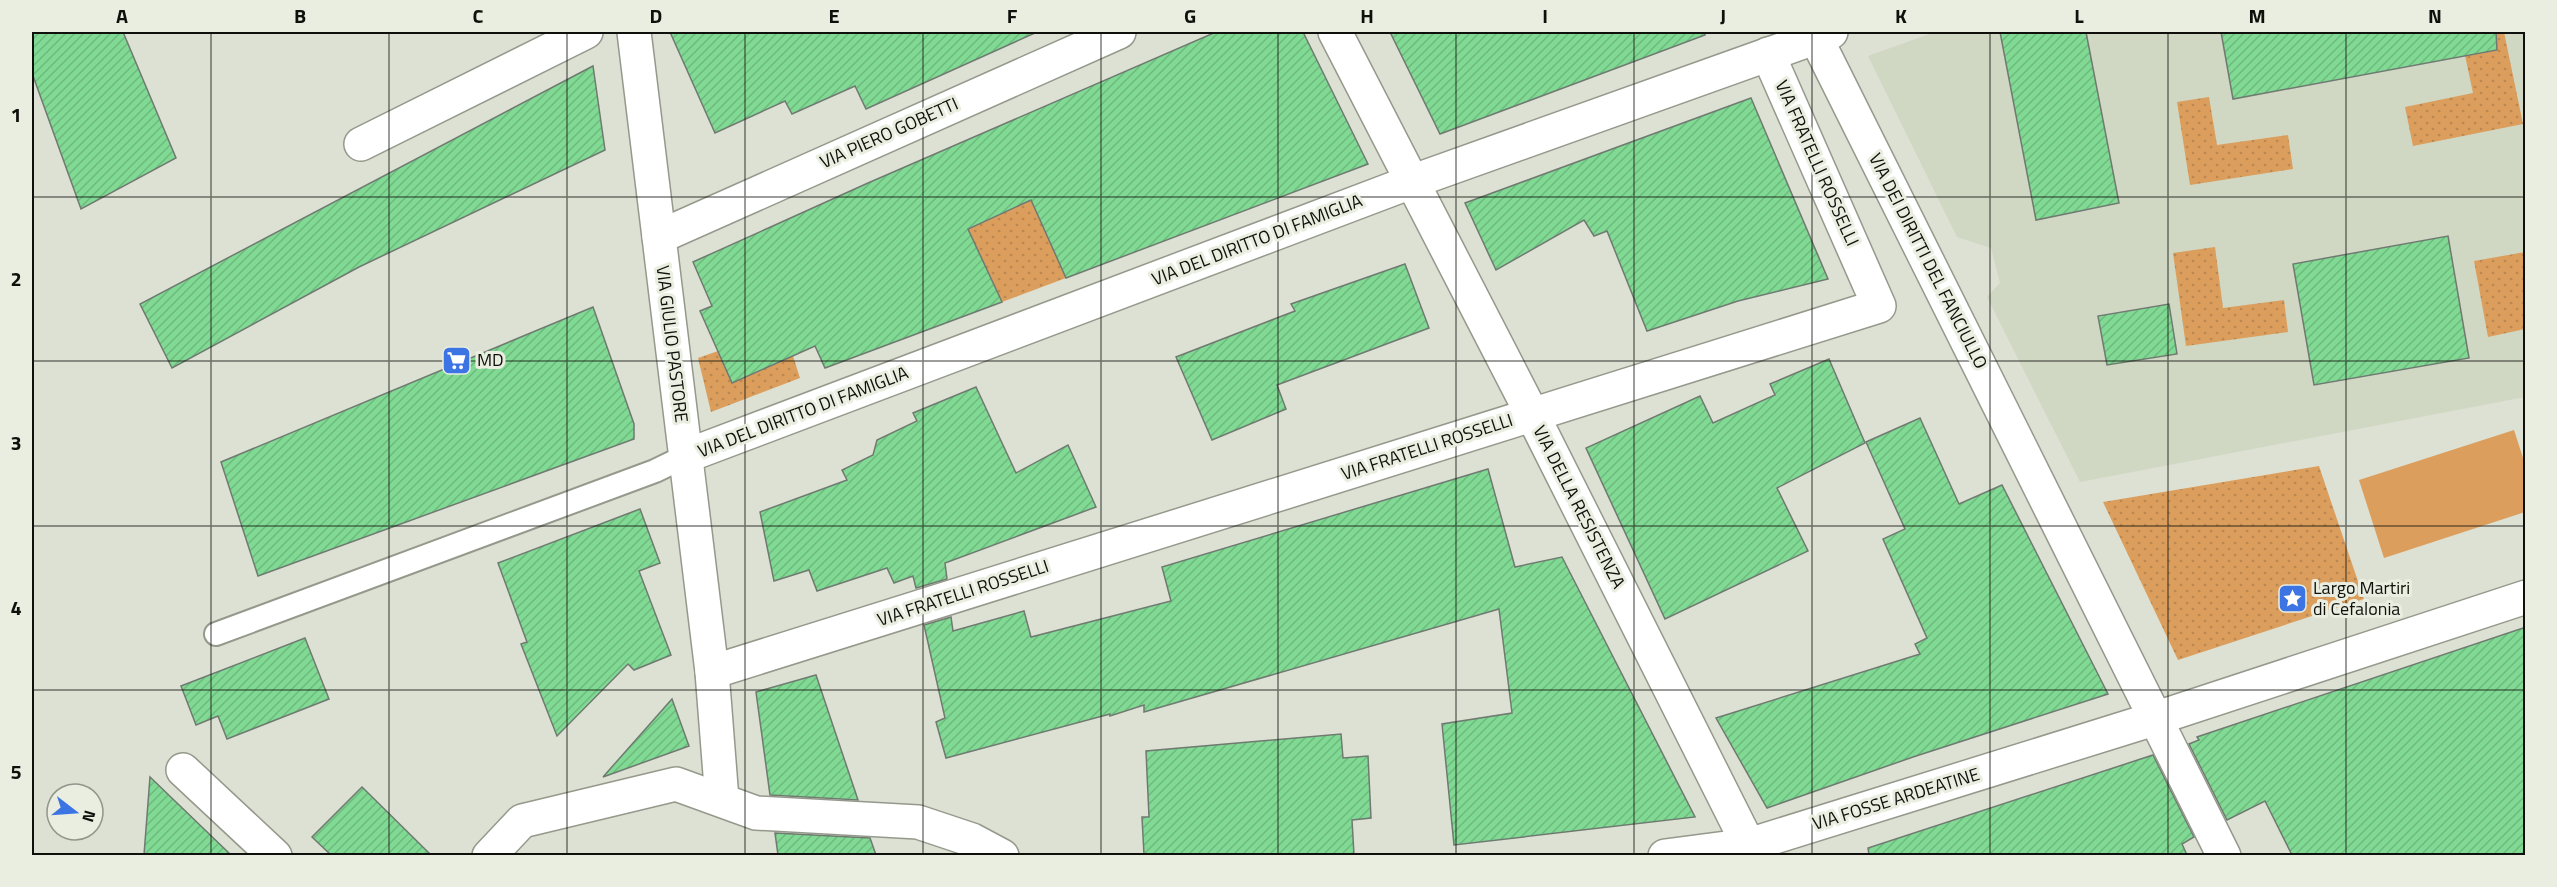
<svg xmlns="http://www.w3.org/2000/svg" width="2557" height="887" font-family="'Titillium Web',sans-serif">
<defs>
<pattern id="garden-dots" width="8" height="8" patternUnits="userSpaceOnUse" patternTransform="scale(1.5)"><rect width="8" height="8" fill="#dc9e5d"/><path d="M2 2h.1M6 6h.1" fill="none" stroke="#bc8750" stroke-width="1.8" stroke-linecap="round"/></pattern>
<pattern id="building-hatch" width="6" height="6" patternUnits="userSpaceOnUse" patternTransform="scale(1.5)"><rect width="6" height="6" fill="#81da94"/><path d="M-1 1l2-2M0 6l6-6M5 7l2-2" fill="none" stroke="#6eba7e"/></pattern>
</defs>
<rect width="100%" height="100%" fill="#dce1d3"/>
<polygon fill="#d0d7c2" points="1935,32 2525,32 2525,397 2080,482 1987,297 2000,283 1991,248 1957,237 1868,56"/>
<g fill="url(#garden-dots)">
<polygon points="2460,32 2504,32 2523,124 2413,146 2405,107 2473,93"/>
<polygon points="2209,97 2217,145 2288,135 2293,169 2190,185 2177,102"/>
<polygon points="1031,200 1066,278 1002,302 968,229"/>
<polygon points="2215,247 2223,308 2284,300 2288,332 2186,346 2173,253"/>
<polygon points="2525,252 2525,329 2488,337 2474,261"/>
<polygon points="718,351 732,383 793,356 800,378 711,412 698,358"/>
<polygon points="2319,466 2364,599 2178,660 2103,502"/>
</g>
<polygon fill="#dc9e5d" points="2514,430 2525,464 2525,512 2384,558 2359,480"/>
<g fill="url(#building-hatch)" stroke="#6f7a71" stroke-width="1.5">
<polygon points="32,32 123,32 176,158 81,209 32,73"/>
<polygon points="670,32 1037,32 866,109 855,86 792,114 785,101 715,133"/>
<polygon points="1216,32 1303,32 1368,164 1066,278 1031,200 968,229 1002,302 825,368 815,346 732,383 700,311 712,306 693,262 868,183"/>
<polygon points="1390,32 1705,32 1705,35 1440,134"/>
<polygon points="2000,32 2086,32 2119,203 2036,220"/>
<polygon points="2221,32 2496,32 2497,50 2233,99"/>
<polygon points="593,66 605,150 359,267 172,368 140,304"/>
<polygon points="1751,98 1828,279 1738,301 1647,331 1607,231 1594,236 1584,220 1496,270 1465,203"/>
<polygon points="2448,236 2469,358 2314,385 2293,264"/>
<polygon points="1405,264 1429,328 1277,385 1286,409 1212,440 1176,357 1295,311 1291,304"/>
<polygon points="2169,304 2177,354 2107,365 2098,316"/>
<polygon points="593,307 634,424 634,439 258,576 221,462"/>
<polygon points="1829,359 1865,443 1777,488 1808,551 1665,619 1586,448 1700,396 1713,423 1775,395 1770,384"/>
<polygon points="976,387 1016,473 1068,445 1096,507 945,563 947,579 916,588 913,576 894,583 887,568 817,591 809,570 774,581 760,512 847,480 842,470 873,455 877,440 917,421 913,413"/>
<polygon points="1920,418 1959,504 2002,485 2108,694 1913,757 1767,808 1716,718 1920,654 1915,644 1927,638 1883,539 1905,529 1866,442"/>
<polygon points="1488,469 1515,567 1562,557 1695,817 1454,845 1442,724 1512,713 1499,609 1144,712 1144,705 1110,716 1110,714 946,758 936,722 945,718 924,625 951,617 953,631 1024,611 1031,637 1171,601 1162,567"/>
<polygon points="640,509 660,563 639,571 671,655 634,670 628,664 557,736 521,644 527,642 498,563"/>
<polygon points="2526,627 2526,855 2292,855 2265,801 2227,820 2189,744 2199,740 2197,737"/>
<polygon points="305,638 329,699 227,739 218,716 196,725 181,686"/>
<polygon points="816,675 858,800 770,795 756,692"/>
<polygon points="672,699 689,746 603,777"/>
<polygon points="1341,734 1343,758 1368,756 1371,818 1352,820 1354,855 1144,855 1142,817 1149,817 1146,751"/>
<polygon points="2153,755 2194,837 2182,844 2187,855 1869,855 1868,848"/>
<polygon points="150,777 231,855 144,855"/>
<polygon points="362,787 431,855 331,855 312,837"/>
<polygon points="775,833 870,838 876,855 778,855"/>
</g>
<g fill="none" stroke-linecap="round" stroke-linejoin="round">
<defs>
<polyline id="lane" points="216,634 655,471 686,456"/>
<g id="street">
<polyline points="634,32 712,672 722,800"/>
<polyline points="1335,32 1532,414 1754,856"/>
<polyline points="1813,32 2224,856"/>
<polyline points="361,144 586,32"/>
<polyline points="659,237 1119,32"/>
<polyline points="686,456 1411,182 1831,32"/>
<polyline points="712,672 1879,306 1768,54"/>
<polyline points="183,770 275,856"/>
<polyline points="489,856 522,821 676,784 756,813 918,822 972,840 1002,856"/>
<polyline points="1665,856 1749,845 2157,718 2526,597"/>
</g>
</defs>
<use href="#lane" stroke="#95998c" stroke-width="26"/>
<use href="#street" stroke="#95998c" stroke-width="36"/>
<use href="#lane" stroke="#fff" stroke-width="22"/>
<use href="#street" stroke="#fff" stroke-width="33"/>
</g>
<path fill="none" stroke="#0f100b" stroke-width="1.5" stroke-opacity="0.55" d="M 211,32 L 211,856M 389,32 L 389,856M 567,32 L 567,856M 745,32 L 745,856M 923,32 L 923,856M 1101,32 L 1101,856M 1278,32 L 1278,856M 1456,32 L 1456,856M 1634,32 L 1634,856M 1812,32 L 1812,856M 1990,32 L 1990,856M 2168,32 L 2168,856M 2346,32 L 2346,856M 32,197 L 2526,197M 32,361 L 2526,361M 32,526 L 2526,526M 32,690 L 2526,690"/>
<defs>
<symbol id="supermarket-square" viewBox="-11 -11 22 22"><rect x="-9" y="-9" width="18" height="18" rx="4" fill="#3c74e4" stroke="#e9eee0"/><path d="M-6-5.5h2.5l.6 2H6L4.5 2H-2.5L-4.4-4H-6ZM-1.5 3.2a1.3 1.3 0 1 0 .1 0ZM3 3.2a1.3 1.3 0 1 0 .1 0Z" fill="#fff"/></symbol>
<symbol id="sight-square" viewBox="-11 -11 22 22"><rect x="-9" y="-9" width="18" height="18" rx="4" fill="#3c74e4" stroke="#e9eee0"/><path d="M0-6L1.8-2.2L6-1.7L2.9 1.2L3.7 5.4L0 3.3L-3.7 5.4L-2.9 1.2L-6-1.7L-1.8-2.2Z" fill="#fff"/></symbol>
</defs>
<g fill-rule="evenodd">
<use href="#supermarket-square" x="440" y="344" width="33" height="33"/>
<use href="#sight-square" x="2276" y="582" width="33" height="33"/>
</g>
<g text-anchor="middle" stroke-width="6" stroke-linejoin="round" paint-order="stroke">
<g font-size="18" fill="#0f100b" stroke="#e9eee0">
<text transform="translate(889 133) rotate(-24)" y="6">VIA PIERO GOBETTI</text>
<text transform="translate(1817 163) rotate(66)" y="6">VIA FRATELLI ROSSELLI</text>
<text transform="translate(1257 240) rotate(-21)" y="6">VIA DEL DIRITTO DI FAMIGLIA</text>
<text transform="translate(1928 261) rotate(63)" y="6">VIA DEI DIRITTI DEL FANCIULLO</text>
<text transform="translate(672 344) rotate(83)" y="6">VIA GIULIO PASTORE</text>
<text transform="translate(803 412) rotate(-21)" y="6">VIA DEL DIRITTO DI FAMIGLIA</text>
<text transform="translate(1427 447) rotate(-18)" y="6">VIA FRATELLI ROSSELLI</text>
<text transform="translate(1579 507) rotate(63)" y="6">VIA DELLA RESISTENZA</text>
<text transform="translate(963 593) rotate(-18)" y="6">VIA FRATELLI ROSSELLI</text>
<text transform="translate(1896 799) rotate(-17)" y="6">VIA FOSSE ARDEATINE</text>
</g>
<g font-size="18" fill="#0f100b" stroke="#e9eee0" text-anchor="start">
<text x="477" y="366">MD</text>
<text x="2313" y="594">Largo Martiri<tspan x="2313" dy="21">di Cefalonia</tspan></text>
</g>
</g>
<rect width="2557" height="887" fill="none" stroke="#e9eee0" stroke-width="66"/>
<g transform="translate(75 812) rotate(107)"><circle r="28" fill="#e9eee0" stroke="#92958b" stroke-width="1.5"/>
<path d="M0-4.5L10 22L0 15L-10 22Z" fill="#3c74e4"/>
<text y="-9" font-size="16" font-weight="bold" text-anchor="middle" fill="#0f100b">N</text>
</g>
<rect x="33" y="33" width="2491" height="821" fill="none" stroke="#0f100b" stroke-width="2"/>
<g font-size="20" text-anchor="middle" font-weight="bold" fill="#0f100b">
<text x="122" y="23">A</text>
<text x="300" y="23">B</text>
<text x="478" y="23">C</text>
<text x="656" y="23">D</text>
<text x="834" y="23">E</text>
<text x="1012" y="23">F</text>
<text x="1190" y="23">G</text>
<text x="1367" y="23">H</text>
<text x="1545" y="23">I</text>
<text x="1723" y="23">J</text>
<text x="1901" y="23">K</text>
<text x="2079" y="23">L</text>
<text x="2257" y="23">M</text>
<text x="2435" y="23">N</text>
<text x="16" y="122">1</text>
<text x="16" y="286">2</text>
<text x="16" y="450">3</text>
<text x="16" y="615">4</text>
<text x="16" y="779">5</text>
</g>
</svg>
